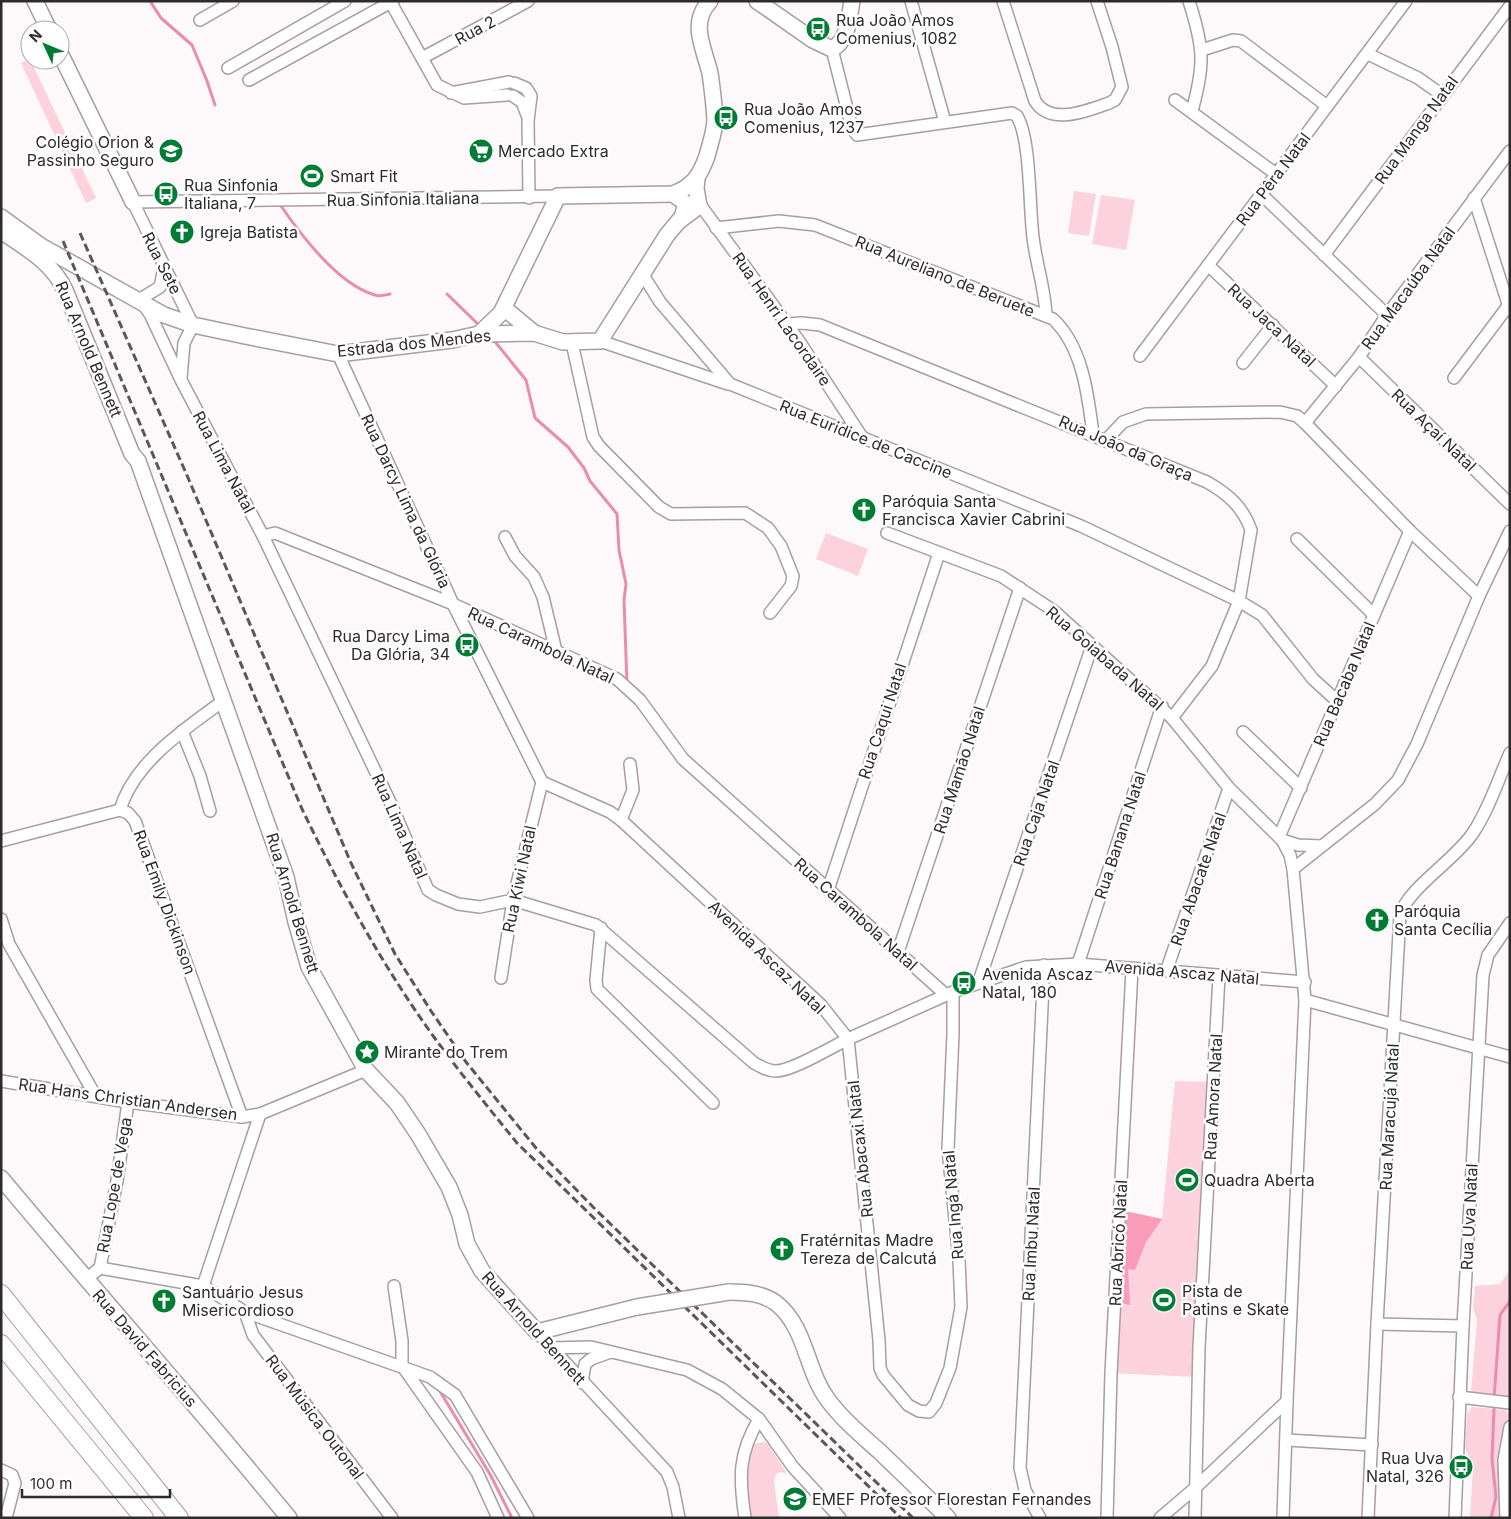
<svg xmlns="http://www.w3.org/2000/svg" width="1511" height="1519" font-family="Inter,sans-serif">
<rect width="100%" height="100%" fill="#fdf8f9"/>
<g fill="#fcd2de">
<polygon points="30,59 96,198 86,203 21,63"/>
<polygon points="1074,191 1096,194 1089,236 1068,233"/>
<polygon points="1101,195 1135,200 1126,250 1092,244"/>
<polygon points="826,533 868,549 858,576 816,559"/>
<polygon points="1175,1081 1215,1082 1198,1377 1111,1373 1120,1210 1162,1219"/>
<polygon points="1510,1269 1510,1397 1473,1395 1471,1392 1477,1320 1473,1308 1475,1286 1500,1284"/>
<polygon points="1472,1407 1506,1410 1508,1414 1503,1518 1470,1518 1473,1466 1465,1448 1467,1414"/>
<path d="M 763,1442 L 768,1444 L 787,1474 L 782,1472 L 776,1474 L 774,1481 L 779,1518 L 750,1518 C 748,1496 738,1462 754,1444 Z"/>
</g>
<polygon fill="#f99bb9" points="1120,1210 1162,1219 1146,1242 1135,1270 1128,1269 1130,1305 1117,1302"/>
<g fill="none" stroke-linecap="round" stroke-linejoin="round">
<g stroke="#ea8dac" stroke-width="3">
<polyline points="150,1 161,18 192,45 207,81 215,105"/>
<path d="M 281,206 C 301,235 339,285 375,295 C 379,297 385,295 390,294"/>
<polyline points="447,294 480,326"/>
<polyline points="492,338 526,380 535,418 568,447 584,468 590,481 617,514 619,550 626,584 624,600 627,684"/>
<polyline points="438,1388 491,1476 512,1518"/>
<polyline points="1494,1399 1500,1315 1510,1301"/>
<polyline points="1491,1518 1496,1497 1492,1459 1494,1409"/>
</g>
<defs>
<g id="street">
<polyline points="390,1 437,85 464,98 507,95"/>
<polyline points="911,1 945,122"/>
<path d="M 1003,1 L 1035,101 C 1050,126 1087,111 1109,103 L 1115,100 L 1122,87 L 1112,47 L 1097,1"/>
<path d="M 1189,1 C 1204,48 1205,64 1192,111"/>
<polyline points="200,20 233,1"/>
<path d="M 832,49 L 852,128 L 857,135 L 1012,113 L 1017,116 C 1031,140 1029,206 1033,237 C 1036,264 1045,288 1046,316"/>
<polyline points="1202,50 1233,40 1241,41 1327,106"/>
<polyline points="1368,54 1418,78 1442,95"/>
<polyline points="422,58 528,1"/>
<polyline points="228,68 345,1"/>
<polyline points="249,80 393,1"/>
<polyline points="514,83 526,88 531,96 528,121 529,198"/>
<polyline points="451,93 509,82"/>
<polyline points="513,96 522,102 527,115"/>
<polyline points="1175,100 1276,174"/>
<polyline points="1261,194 1387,315"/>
<polyline points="1474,198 1510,310"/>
<polyline points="699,203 799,341 862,437"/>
<path d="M 716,228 L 779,221 L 815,225 L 1053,319 C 1083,347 1088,396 1093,434"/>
<polyline points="1324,255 1510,6"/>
<polyline points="1208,265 1336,386"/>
<polyline points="643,275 660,302 730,384 1081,526 1239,601 1262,615 1313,679 1336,700"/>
<polyline points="137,301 160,287 164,268"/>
<path d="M 143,304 L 150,314 L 181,380 L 263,536 L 390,802 L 428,890 L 436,895 L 458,904 L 480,907 L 513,900 L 596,925 L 754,1063 C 761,1067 768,1071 776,1071 C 792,1071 832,1047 848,1039 L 879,1340 L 880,1368 L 883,1375 L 908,1405 L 919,1411 L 929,1412 L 936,1403 L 950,1368 L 961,1307 L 959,1260 L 948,1149 L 953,1034 L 953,992"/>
<path d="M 787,324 L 802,323 L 820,325 L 1207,482 C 1228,494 1243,507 1251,530 L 1239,601 L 1212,666 L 1172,718"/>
<polyline points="600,341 728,384"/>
<polyline points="572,343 593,437 599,446 659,507 671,514 745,513 768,528 781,546 793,576 791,586 770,613"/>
<polyline points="338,354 453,604 542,782"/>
<polyline points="1140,356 1406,1"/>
<polyline points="1359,357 1510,504"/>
<polyline points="1243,363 1273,325"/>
<polyline points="181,378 184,343 193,325 133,202 558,196"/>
<polyline points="1454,378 1508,306"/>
<polyline points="1305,423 1359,357 1387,315 1510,151"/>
<polyline points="1106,440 1123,422 1146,414 1280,412 1297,416 1305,423 1410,531 1479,596"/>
<polyline points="887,533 1001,576 1054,611 1172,718 1229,788 1282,840 1290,855 1293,869"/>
<polyline points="263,536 275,533 453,604 617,679 640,700 683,759 946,995"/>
<polyline points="505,537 515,556 534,577 543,597 556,651"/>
<polyline points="1297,539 1374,615"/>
<polyline points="182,731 200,776 210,811"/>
<polyline points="1243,732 1301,788"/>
<polyline points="542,782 610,812 621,820 821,1005 848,1039 953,992 1026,967 1078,964 1305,982"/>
<path d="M 120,810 C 134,762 185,729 223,701"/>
<polyline points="621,820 633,790 630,764"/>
<polyline points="1279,837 1410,531"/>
<polyline points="1282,840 1298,845 1321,846"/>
<polyline points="1,841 120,810 128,813 135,821 242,1117"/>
<polyline points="828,890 939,553"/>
<polyline points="1,919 9,944 95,1095"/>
<polyline points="601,928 596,980 597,989 713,1103"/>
<polyline points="898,952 1020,588"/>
<polyline points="1078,964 1162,706"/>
<polyline points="1167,969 1229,788"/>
<polyline points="501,978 513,900 542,782"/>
<polyline points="979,981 1092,646"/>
<polyline points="1305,1000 1510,1057"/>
<polyline points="1,1081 128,1102 242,1117 260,1114 366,1070"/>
<polyline points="100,1268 117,1181 128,1102"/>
<polyline points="86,1279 100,1268 203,1286 245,1312 430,1377 455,1395 528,1518"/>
<polyline points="203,1286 260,1114"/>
<polyline points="394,1286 402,1341 402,1366"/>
<polyline points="245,1312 253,1335 392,1518"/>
<polyline points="1377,1324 1463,1326"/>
<polyline points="537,1332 667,1472 673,1487 679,1518"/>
<polyline points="550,1348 591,1347 687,1370 722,1389 759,1419 793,1467 840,1518"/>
<polyline points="403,1367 477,1472 498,1518"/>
<polyline points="582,1383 585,1364 591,1359 611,1352"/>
<polyline points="1459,1397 1510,1403"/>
<polyline points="1287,1440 1372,1445"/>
<polyline points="1,1470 12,1475 15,1483 6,1518"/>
<path d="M 745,1518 C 739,1478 738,1454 759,1419"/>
<polyline points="1040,1518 1025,1490 1020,1468 1044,965"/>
<polyline points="1107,1518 1111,1373 1132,969"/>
<polyline points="1160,1518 1194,1489 1287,1401 1305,1000 1293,869 1375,804 1398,780 1417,744 1479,596 1510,531"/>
<polyline points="1195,1518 1199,1347 1219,976"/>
<polyline points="1283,1518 1287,1401"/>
<path d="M 1368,1518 L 1377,1324 L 1400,915 C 1408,888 1455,860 1473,833 C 1489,809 1498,780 1510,753"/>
<polyline points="1455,1518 1463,1326 1483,975 1488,955 1510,923"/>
<polyline points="1506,1518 1504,1460 1510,1427"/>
</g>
<g id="secondary">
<polyline points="35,1 49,30"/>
<path d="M 757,1 L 813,40 L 832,49 C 848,41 849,18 852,1"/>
<polyline points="60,53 133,202"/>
<polyline points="1,217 41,246 164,315 193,325 245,336 338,354 452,340 479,334 534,333 563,342 600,341 667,235 682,217 685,207 684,202 673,194"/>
<polyline points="679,221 699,206 696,188 697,178"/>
<path d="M 1,231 C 26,248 52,262 65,290 L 132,454 L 138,461 L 286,877 L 296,922 L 309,967 L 366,1070 L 397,1103 L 418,1134 L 449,1187 L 460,1215 L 467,1244 L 482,1271 L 537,1332 L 637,1307"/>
<polyline points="504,308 534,333"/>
<path d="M 479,334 L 501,313 L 558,196 L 673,194 C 693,186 700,176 707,156 C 710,144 715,131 715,119 C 714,104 712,87 710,73 C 704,48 689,23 710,1"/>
<path d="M 1,1178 C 96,1292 195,1403 289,1518"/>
<path d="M 729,1292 C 745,1292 762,1293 776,1303 C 807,1328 805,1369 828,1400 C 842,1419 861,1435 879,1451 C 902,1473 925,1495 948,1518"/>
</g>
<g id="primary">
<polyline points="1,1294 179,1518"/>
<polyline points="1,1344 144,1518"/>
</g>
</defs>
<use href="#street" stroke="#a99da0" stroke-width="14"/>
<use href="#secondary" stroke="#a99da0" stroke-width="18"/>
<use href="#primary" stroke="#a99da0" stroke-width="20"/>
<use href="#street" stroke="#fff" stroke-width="11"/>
<use href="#secondary" stroke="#fff" stroke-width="15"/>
<use href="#primary" stroke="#fff" stroke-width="18"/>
<g stroke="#5b5657" stroke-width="3" stroke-dasharray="8 4" stroke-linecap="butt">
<polyline points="80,233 186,473 351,863 395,954 431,1011 466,1062 536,1148 593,1207 913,1518"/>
<path d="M 63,241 L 302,809 C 342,892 387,974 442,1048 C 466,1080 492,1112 517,1143 L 901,1518"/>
</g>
<defs>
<polyline id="secondary-bridge" points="637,1307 729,1292"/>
</defs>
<use href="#secondary-bridge" stroke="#a99da0" stroke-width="18" stroke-linecap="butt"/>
<use href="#secondary-bridge" stroke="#fff" stroke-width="15"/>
</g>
<defs>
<symbol id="bus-disc" viewBox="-11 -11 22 22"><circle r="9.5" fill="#007c34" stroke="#fff"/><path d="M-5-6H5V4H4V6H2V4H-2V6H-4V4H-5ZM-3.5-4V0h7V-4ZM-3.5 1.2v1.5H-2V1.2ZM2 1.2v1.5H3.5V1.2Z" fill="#fff"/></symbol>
<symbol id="school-disc" viewBox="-11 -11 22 22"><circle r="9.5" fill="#007c34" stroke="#fff"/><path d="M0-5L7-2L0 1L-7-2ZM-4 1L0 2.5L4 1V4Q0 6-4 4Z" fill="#fff"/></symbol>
<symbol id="supermarket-disc" viewBox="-11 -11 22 22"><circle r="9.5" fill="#007c34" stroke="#fff"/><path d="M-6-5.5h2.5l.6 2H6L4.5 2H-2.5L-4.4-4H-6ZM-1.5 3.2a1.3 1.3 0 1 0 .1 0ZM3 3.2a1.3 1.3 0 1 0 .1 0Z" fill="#fff"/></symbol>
<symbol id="stadium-disc" viewBox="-11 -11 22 22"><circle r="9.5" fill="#007c34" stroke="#fff"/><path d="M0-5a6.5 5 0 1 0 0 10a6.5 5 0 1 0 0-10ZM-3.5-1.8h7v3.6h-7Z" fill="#fff"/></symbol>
<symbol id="church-disc" viewBox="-11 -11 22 22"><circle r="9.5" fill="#007c34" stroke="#fff"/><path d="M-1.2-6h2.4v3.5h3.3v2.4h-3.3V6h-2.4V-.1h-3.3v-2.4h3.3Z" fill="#fff"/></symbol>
<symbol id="sight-disc" viewBox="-11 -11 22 22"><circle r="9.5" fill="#007c34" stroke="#fff"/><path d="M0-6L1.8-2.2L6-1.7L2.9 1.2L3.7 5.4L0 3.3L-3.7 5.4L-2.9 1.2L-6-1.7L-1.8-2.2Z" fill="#fff"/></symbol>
</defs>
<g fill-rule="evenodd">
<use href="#bus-disc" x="804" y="15" width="28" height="28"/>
<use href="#bus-disc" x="712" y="104" width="28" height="28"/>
<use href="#school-disc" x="157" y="137" width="28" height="28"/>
<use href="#supermarket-disc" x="467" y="137" width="28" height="28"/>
<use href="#stadium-disc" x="298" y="162" width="28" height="28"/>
<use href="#bus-disc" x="152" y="180" width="28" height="28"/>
<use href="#church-disc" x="168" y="218" width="28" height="28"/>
<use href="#church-disc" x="850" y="496" width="28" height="28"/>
<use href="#bus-disc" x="453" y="631" width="28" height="28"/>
<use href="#church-disc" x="1363" y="906" width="28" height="28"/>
<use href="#bus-disc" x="950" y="969" width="28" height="28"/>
<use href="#sight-disc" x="353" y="1038" width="28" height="28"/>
<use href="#stadium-disc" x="1173" y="1166" width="28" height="28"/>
<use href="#church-disc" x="768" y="1235" width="28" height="28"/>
<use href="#stadium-disc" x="1150" y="1286" width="28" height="28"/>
<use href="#church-disc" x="150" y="1287" width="28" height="28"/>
<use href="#bus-disc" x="1447" y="1453" width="28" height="28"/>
<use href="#school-disc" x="781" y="1485" width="28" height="28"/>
</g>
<g text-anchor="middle" stroke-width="5" stroke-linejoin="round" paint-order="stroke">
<g font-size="16" fill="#2f2a2b" stroke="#fff" text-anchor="start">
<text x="836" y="26">Rua João Amos<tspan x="836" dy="18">Comenius, 1082</tspan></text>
<text x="744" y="115">Rua João Amos<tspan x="744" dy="18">Comenius, 1237</tspan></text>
<text x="154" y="148" text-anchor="end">Colégio Orion &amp;<tspan x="154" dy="18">Passinho Seguro</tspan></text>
<text x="498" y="157">Mercado Extra</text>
<text x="330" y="182">Smart Fit</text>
<text x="184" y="191">Rua Sinfonia<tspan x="184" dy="18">Italiana, 7</tspan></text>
<text x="200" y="238">Igreja Batista</text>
<text x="882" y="507">Paróquia Santa<tspan x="882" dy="18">Francisca Xavier Cabrini</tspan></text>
<text x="450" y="642" text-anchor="end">Rua Darcy Lima<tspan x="450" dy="18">Da Glória, 34</tspan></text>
<text x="1394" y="917">Paróquia<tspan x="1394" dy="18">Santa Cecília</tspan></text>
<text x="982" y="980">Avenida Ascaz<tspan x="982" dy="18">Natal, 180</tspan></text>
<text x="384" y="1058">Mirante do Trem</text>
<text x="1204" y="1186">Quadra Aberta</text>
<text x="800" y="1246">Fratérnitas Madre<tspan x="800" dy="18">Tereza de Calcutá</tspan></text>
<text x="1182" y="1297">Pista de<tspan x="1182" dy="18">Patins e Skate</tspan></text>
<text x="182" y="1298">Santuário Jesus<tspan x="182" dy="18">Misericordioso</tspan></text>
<text x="1444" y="1464" text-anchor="end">Rua Uva<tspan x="1444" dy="18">Natal, 326</tspan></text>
<text x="812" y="1505">EMEF Professor Florestan Fernandes</text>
</g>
<g font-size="16" fill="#2f2a2b" stroke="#fff">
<text transform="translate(475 30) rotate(-28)" y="6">Rua 2</text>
<text transform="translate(1416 130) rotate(-54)" y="6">Rua Manga Natal</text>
<text transform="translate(1273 179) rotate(-53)" y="6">Rua Pêra Natal</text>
<text transform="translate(403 199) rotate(-1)" y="6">Rua Sinfonia Italiana</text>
<text transform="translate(162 263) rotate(63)" y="6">Rua Sete</text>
<text transform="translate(945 276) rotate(22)" y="6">Rua Aureliano de Beruete</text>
<text transform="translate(1408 288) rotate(-54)" y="6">Rua Macaúba Natal</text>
<text transform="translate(782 319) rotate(55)" y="6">Rua Henri Lacordaire</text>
<text transform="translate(1272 325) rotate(43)" y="6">Rua Jaca Natal</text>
<text transform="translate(414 343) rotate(-6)" y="6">Estrada dos Mendes</text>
<text transform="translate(89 349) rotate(67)" y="6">Rua Arnold Bennett</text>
<text transform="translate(1434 430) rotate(44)" y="6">Rua Açaí Natal</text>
<text transform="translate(866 439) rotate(22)" y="6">Rua Euridice de Caccine</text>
<text transform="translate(1126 448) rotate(23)" y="6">Rua João da Graça</text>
<text transform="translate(224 462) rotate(62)" y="6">Rua Lima Natal</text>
<text transform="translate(406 501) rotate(65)" y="6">Rua Darcy Lima da Glória</text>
<text transform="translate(541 645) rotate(25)" y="6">Rua Carambola Natal</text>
<text transform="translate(1105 658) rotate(41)" y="6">Rua Goiabada Natal</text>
<text transform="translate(1344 684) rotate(-67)" y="6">Rua Bacaba Natal</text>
<text transform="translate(882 721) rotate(-72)" y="6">Rua Caqui Natal</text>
<text transform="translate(959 770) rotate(-72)" y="6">Rua Mamão Natal</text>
<text transform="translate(1036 813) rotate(-71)" y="6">Rua Caja Natal</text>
<text transform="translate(400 826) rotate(66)" y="6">Rua Lima Natal</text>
<text transform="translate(1120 835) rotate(-72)" y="6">Rua Banana Natal</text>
<text transform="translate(519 879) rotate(-78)" y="6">Rua Kiwi Natal</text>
<text transform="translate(1198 879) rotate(-71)" y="6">Rua Abacate Natal</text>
<text transform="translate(165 902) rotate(70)" y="6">Rua Emily Dickinson</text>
<text transform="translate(293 903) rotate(73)" y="6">Rua Arnold Bennett</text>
<text transform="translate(856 914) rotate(42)" y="6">Rua Carambola Natal</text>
<text transform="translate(767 957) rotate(44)" y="6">Avenida Ascaz Natal</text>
<text transform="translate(1182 972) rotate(5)" y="6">Avenida Ascaz Natal</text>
<text transform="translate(1213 1097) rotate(-87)" y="6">Rua Amora Natal</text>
<text transform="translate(128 1099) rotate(8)" y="6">Rua Hans Christian Andersen</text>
<text transform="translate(1389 1117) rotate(-87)" y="6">Rua Maracujá Natal</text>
<text transform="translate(860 1149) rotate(-96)" y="6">Rua Abacaxi Natal</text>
<text transform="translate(114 1185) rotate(-80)" y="6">Rua Lope de Vega</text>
<text transform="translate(953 1205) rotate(-95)" y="6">Rua Ingá Natal</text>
<text transform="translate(1469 1217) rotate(-87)" y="6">Rua Uva Natal</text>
<text transform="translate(1118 1243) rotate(-87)" y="6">Rua Abricó Natal</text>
<text transform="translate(1031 1244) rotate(-87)" y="6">Rua Imbu Natal</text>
<text transform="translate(534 1328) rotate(48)" y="6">Rua Arnold Bennett</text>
<text transform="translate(145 1348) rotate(49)" y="6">Rua David Fabricius</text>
<text transform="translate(315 1417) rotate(53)" y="6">Rua Música Outonal</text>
</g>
</g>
<rect width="1511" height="1519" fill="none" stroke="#2f2a2b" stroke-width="5"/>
<g transform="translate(45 45) rotate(314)"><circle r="24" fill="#ffffff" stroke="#acaaaa"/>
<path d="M0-4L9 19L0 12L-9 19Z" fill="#007c34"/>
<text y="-8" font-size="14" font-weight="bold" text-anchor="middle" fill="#2f2a2b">N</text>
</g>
<path d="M22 1489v8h148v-8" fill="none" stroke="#2f2a2b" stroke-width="2.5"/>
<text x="30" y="1489" font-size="15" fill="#2f2a2b" stroke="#ffffff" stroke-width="4" paint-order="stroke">100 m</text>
</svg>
